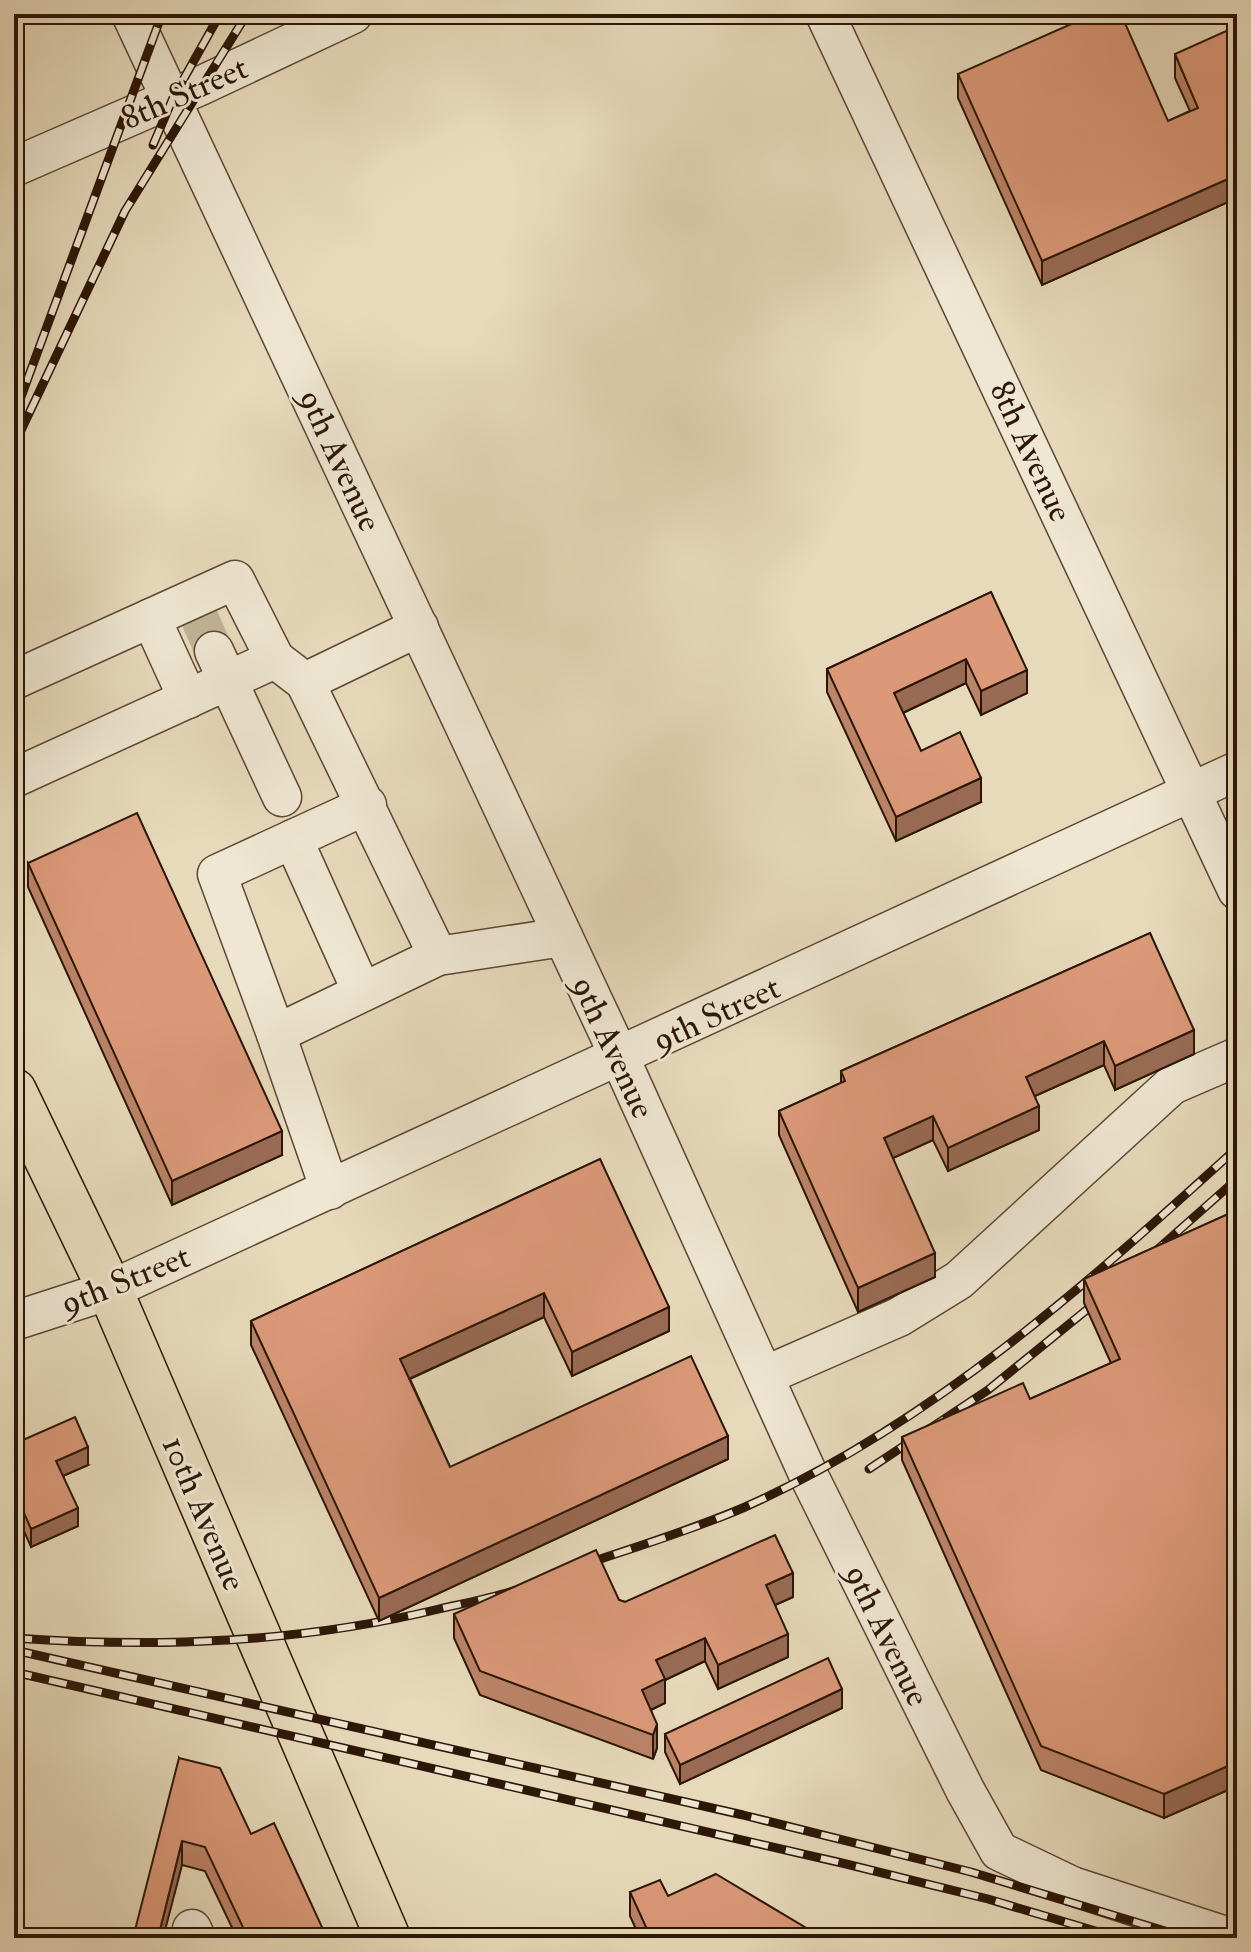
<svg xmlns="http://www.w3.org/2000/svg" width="1251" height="1952" font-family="'IM FELL Double Pica',serif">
<rect width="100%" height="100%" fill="#e7dabb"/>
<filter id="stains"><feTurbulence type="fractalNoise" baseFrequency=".0025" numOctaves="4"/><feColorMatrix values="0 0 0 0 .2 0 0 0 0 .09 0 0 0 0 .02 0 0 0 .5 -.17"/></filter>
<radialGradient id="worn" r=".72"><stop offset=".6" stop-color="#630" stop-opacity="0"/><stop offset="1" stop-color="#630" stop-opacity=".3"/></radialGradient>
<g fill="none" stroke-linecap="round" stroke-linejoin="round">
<polyline stroke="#c2b397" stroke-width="38" stroke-dasharray="38 19" stroke-linecap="butt" points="199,617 214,651"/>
<defs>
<g id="minor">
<polyline points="131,14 620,1058 808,1474 965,1790 999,1851 1072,1886 1232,1938"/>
<polyline points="825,14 1237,890"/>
<polyline points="14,167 200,86 353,14"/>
<polyline points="151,618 188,699"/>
<polyline points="214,651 282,797"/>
<polyline points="14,680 235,580 275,659"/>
<polyline points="305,682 438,956"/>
<polyline points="14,778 275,659 305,682 419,627"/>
<polyline points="293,839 362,992"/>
<polyline points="276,1034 217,874 367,805"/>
<polyline points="330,1190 276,1034 438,956 563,937"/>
<polyline points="14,1321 110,1290 1237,771"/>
<polyline points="764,1376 899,1317 959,1280 1172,1085 1237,1057"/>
<polyline points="192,1929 196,1938"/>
</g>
<polyline id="major" points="14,1091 110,1290 388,1938"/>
</defs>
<use href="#minor" stroke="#5b4734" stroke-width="41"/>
<use href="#major" stroke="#2c1607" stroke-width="47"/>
<use href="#minor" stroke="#efe7d3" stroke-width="38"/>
<use href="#major" stroke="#e7dabb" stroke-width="44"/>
<defs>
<g id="rail">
<polyline points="153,145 173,98 220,14"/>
<polyline points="14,416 162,14"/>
<polyline points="14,445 125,211 247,14"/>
<polyline points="1150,1256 1237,1179"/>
<polyline points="869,1469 988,1390 1105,1295"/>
<path d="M 580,1566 C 635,1547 692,1530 745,1507 C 933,1423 1087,1284 1237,1148"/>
<path d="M 14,1638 C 158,1648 299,1643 439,1609 C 465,1603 492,1598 516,1590"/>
<polyline points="14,1650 743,1815 971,1872 1188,1938"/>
<polyline points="14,1672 842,1863 988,1899 1119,1938"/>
</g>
</defs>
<use href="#rail" stroke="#2c1607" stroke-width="9"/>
<use href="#rail" stroke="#efe7d3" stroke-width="6" stroke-dasharray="18" stroke-linecap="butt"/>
</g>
<g fill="#bc8468" stroke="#2c1607" stroke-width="2">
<polygon points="1175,54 1237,198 1042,285 958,98 958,74 1168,121 1190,111 1175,78"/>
<polygon points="991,592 1027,693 981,715 966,683 903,713 921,751 981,802 896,841 827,692 827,669"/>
<polygon points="28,863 282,1155 172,1205 28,887"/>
<polygon points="1150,933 1194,1054 1115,1090 1104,1065 1035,1096 1039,1130 948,1171 933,1140 893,1158 935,1277 858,1312 779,1135 779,1111 841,1083 841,1071"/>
<polygon points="600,1159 669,1331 572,1376 544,1317 410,1379 450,1467 728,1459 379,1621 251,1345 251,1321"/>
<polygon points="1237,1210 1237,1786 1164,1818 1041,1770 902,1460 902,1437 1030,1399 1111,1363 1084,1303 1084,1279"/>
<polygon points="14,1444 88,1465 63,1476 78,1526 31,1547 14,1508"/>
<polygon points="793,1597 775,1605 788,1657 718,1689 705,1661 665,1680 665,1703 651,1710 657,1748 653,1759 480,1695 454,1638 454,1614 619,1600 625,1602"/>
<polygon points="842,1708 680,1784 665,1752 665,1734"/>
<polygon points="179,1758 327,1938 237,1938 205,1871 182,1865"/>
<polygon points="630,1892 668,1896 823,1938 640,1938 630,1916"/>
</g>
<g fill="#996b55" stroke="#2c1607" stroke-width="2">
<polygon points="1237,175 1237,198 1042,285 1042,261"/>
<polygon points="966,659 966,683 894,717 894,693"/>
<polygon points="1027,670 1027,693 981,715 981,691"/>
<polygon points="981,778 981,802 896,841 896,817"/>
<polygon points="1194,1030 1194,1054 1115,1090 1115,1066"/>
<polygon points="1104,1041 1104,1065 1026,1100 1026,1077"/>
<polygon points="1039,1106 1039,1130 948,1171 948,1148"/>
<polygon points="933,1116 933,1140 884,1162 884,1138"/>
<polygon points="282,1131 282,1155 172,1205 172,1181"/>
<polygon points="935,1253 935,1277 858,1312 858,1288"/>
<polygon points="544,1293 544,1317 400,1383 400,1359"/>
<polygon points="669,1307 669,1331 572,1376 572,1352"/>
<polygon points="728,1436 728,1459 379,1621 379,1598"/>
<polygon points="88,1447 88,1465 56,1479 56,1461"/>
<polygon points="78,1508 78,1526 31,1547 31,1529"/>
<polygon points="793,1573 793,1597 766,1609 766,1585"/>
<polygon points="788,1634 788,1657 718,1689 718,1665"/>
<polygon points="705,1638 705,1661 665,1680 665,1703 642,1714 642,1690 656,1660"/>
<polygon points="842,1689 842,1708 680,1784 680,1765"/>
<polygon points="657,1724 657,1748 653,1759 653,1735"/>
<polygon points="1237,1762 1237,1786 1164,1818 1164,1794"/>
<polygon points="182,1841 182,1865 163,1938 158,1938"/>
</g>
<g fill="#db9979" stroke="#2c1607" stroke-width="2">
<polygon points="1094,14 1121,14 1168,121 1198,108 1175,54 1235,27 1237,31 1237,175 1042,261 958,74"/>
<polygon points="991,592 1027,670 981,691 966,659 894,693 921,751 960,732 981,778 896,817 827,669"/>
<polygon points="137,813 282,1131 172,1181 28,863"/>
<polygon points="1150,933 1194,1030 1115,1066 1104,1041 1026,1077 1039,1106 948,1148 933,1116 884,1138 935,1253 858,1288 779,1111 845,1081 841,1071"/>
<polygon points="600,1159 669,1307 572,1352 544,1293 400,1359 450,1467 691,1356 728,1436 379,1598 251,1321"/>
<polygon points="1237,1210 1237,1762 1164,1794 1041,1746 902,1437 1023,1383 1030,1399 1120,1359 1084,1279"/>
<polygon points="75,1417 88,1447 56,1461 78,1508 31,1529 14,1490 14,1444"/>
<polygon points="775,1535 793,1573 766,1585 788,1634 718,1665 705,1638 656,1660 665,1679 642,1690 657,1724 653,1735 480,1671 454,1614 596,1550 619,1600 625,1602"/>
<polygon points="828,1658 842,1689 680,1765 665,1734"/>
<polygon points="179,1758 220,1768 251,1834 274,1823 327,1938 248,1938 205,1847 182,1841 158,1938 133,1938"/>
<polygon points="716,1874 823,1938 651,1938 630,1892 660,1880 668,1896"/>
</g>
<g text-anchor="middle" stroke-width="6" stroke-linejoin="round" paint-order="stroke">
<g font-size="34" fill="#2c1607" stroke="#efe7d3">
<text transform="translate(184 92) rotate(-24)" y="12">8th Street</text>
<text transform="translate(1032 451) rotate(65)" y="12">8th Avenue</text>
<text transform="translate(341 460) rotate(65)" y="12">9th Avenue</text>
<text transform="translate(716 1013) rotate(-25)" y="12">9th Street</text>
<text transform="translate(614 1047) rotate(65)" y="12">9th Avenue</text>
<text transform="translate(125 1279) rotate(-22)" y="12">9th Street</text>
<text transform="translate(205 1513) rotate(67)" y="12">10th Avenue</text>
<text transform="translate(888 1635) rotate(64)" y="12">9th Avenue</text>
</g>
</g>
<rect width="1251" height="1952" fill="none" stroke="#e7dabb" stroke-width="48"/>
<rect x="16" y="16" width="1219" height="1920" fill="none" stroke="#2c1607" stroke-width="4"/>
<rect x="24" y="24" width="1203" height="1904" fill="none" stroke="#2c1607" stroke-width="2"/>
<rect width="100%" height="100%" filter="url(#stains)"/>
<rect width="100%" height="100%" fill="url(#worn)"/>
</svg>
